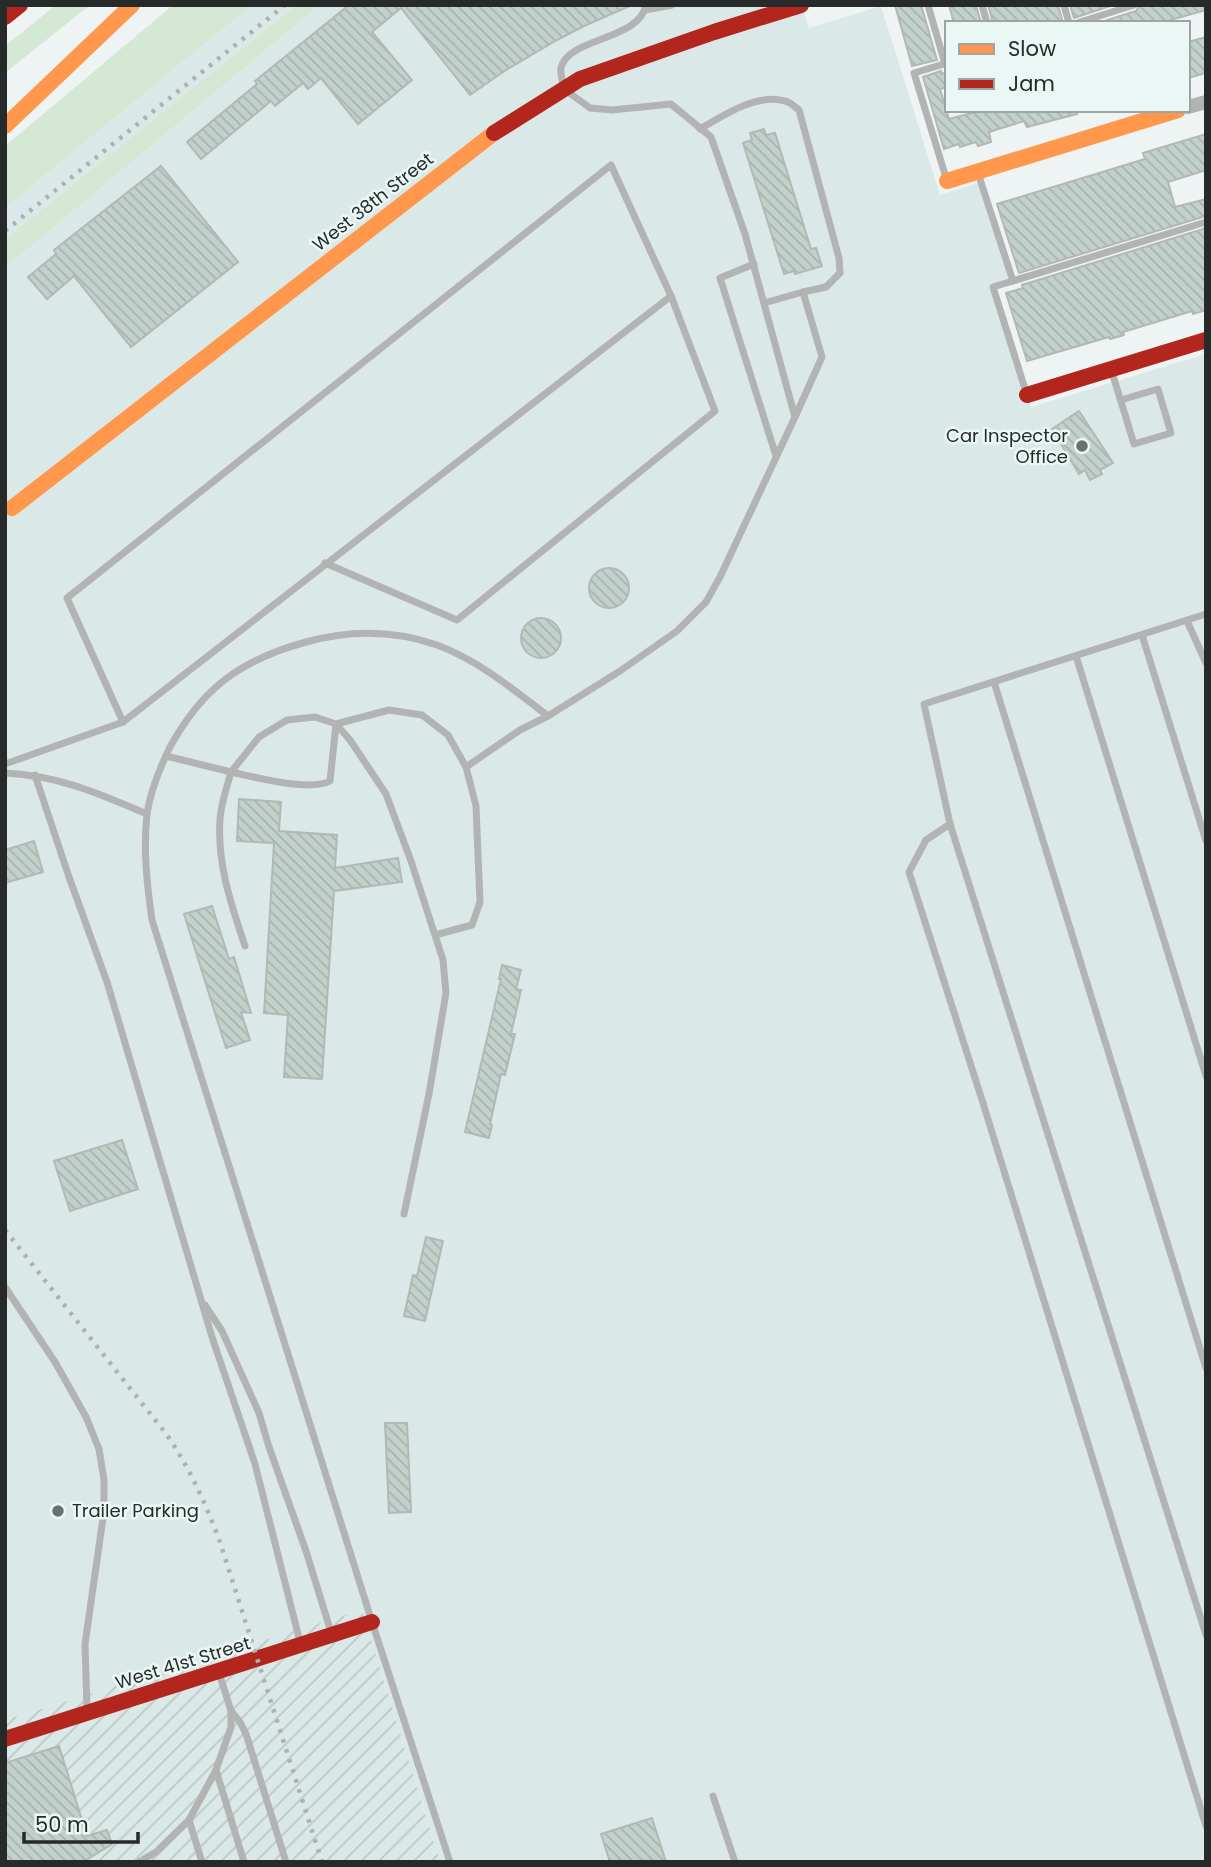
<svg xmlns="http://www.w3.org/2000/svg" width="1211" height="1867" font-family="Poppins,sans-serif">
<defs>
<pattern id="industrial-furrows" width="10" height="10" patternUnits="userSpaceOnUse" patternTransform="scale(1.75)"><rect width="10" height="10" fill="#dae9e7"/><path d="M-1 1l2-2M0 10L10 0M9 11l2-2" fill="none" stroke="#bbc8c6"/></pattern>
<pattern id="building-back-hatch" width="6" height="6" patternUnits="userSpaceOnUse" patternTransform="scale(1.75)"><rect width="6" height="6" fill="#c2d1cb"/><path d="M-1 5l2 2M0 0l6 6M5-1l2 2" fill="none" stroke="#a7b4ae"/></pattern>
</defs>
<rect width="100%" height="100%" fill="#eef4f3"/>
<g fill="#dae9e7">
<polygon points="252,5 296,5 5,239 5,208"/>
<polygon points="320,5 802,5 809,28 881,6 940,195 981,182 1013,281 994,288 1031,407 1206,354 1206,1862 440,1862 362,1610 5,1720 5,268"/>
</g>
<polygon fill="url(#industrial-furrows)" points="362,1610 440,1862 5,1862 5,1720"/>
<g fill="#d5e8d5">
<polygon points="56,5 90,5 5,73 5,46"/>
<polygon points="173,5 252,5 5,208 5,146"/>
<polygon points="296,5 320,5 5,268 5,239"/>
</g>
<g fill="url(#building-back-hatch)" stroke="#b3b8b6" stroke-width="2">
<polygon points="349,5 632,5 584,26 557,40 506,70 470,95 401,8 372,32 412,80 358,124 321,78 308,89 303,83 275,106 271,101 201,159 187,142 257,84 255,81"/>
<polygon points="895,5 921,5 937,60 912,66"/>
<polygon points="949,5 976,5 981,23 954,23"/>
<polygon points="988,5 1058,5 1063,23 993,23"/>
<polygon points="1070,5 1113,5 1074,18"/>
<polygon points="1140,5 1206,5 1206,10 1160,23 1098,23 1136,11"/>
<polygon points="1206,37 1206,73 1188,78 1188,42"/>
<polygon points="941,71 941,74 947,72 947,87 940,89 949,119 983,110 1076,110 1077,114 1027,127 1024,121 989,132 991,142 978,146 976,142 960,147 959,144 944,149 923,77"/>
<polygon points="764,129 766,135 775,133 811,249 816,248 822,266 795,274 794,271 784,274 743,143 752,140 750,133"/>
<polygon points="1206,134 1206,170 1168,182 1175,207 1206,199 1206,216 1019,273 997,204 1145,159 1143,153"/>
<polygon points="161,166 238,262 131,347 74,276 47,299 28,277 56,254 54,250"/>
<polygon points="1206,228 1206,310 1193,314 1192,311 1123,332 1124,335 1110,339 1109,337 1027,361 1006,293 1023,288 1022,285"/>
<polygon points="1079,411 1113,463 1100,470 1102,474 1090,480 1085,470 1079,474 1052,429"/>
<circle cx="609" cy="588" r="20"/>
<circle cx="541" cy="638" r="20"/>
<polygon points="239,799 281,802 279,831 337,835 335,868 398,858 402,882 334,891 322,1079 284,1077 288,1015 264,1013 274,843 237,841"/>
<polygon points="34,841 43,872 5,883 5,850"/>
<polygon points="212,906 229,959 234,957 251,1013 241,1012 250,1040 226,1048 184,914"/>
<polygon points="502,965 521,970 516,989 521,990 511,1034 515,1034 505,1075 501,1074 490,1124 492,1125 489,1138 465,1132 501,979 499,979"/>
<polygon points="122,1140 138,1189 70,1211 54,1161"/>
<polygon points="426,1237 443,1241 425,1321 404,1316 413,1275 417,1276"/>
<polygon points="385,1423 407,1423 411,1512 389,1513"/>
<polygon points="59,1746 87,1836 107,1830 112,1844 83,1862 5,1862 5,1763"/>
<polygon points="652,1818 666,1862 610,1862 601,1834"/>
</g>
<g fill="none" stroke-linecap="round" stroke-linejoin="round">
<g stroke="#b2b4b4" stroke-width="7">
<polyline points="928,5 945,64"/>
<polyline points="982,5 987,23"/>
<polyline points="1064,5 1069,23"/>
<polyline points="645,10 672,5"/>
<polyline points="1077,23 1134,5"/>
<polyline points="947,63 914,73 947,181"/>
<path d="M 700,129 C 724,115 756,93 785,101 C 790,102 795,107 799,110 L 839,258 L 840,273 L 826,287 L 803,292"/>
<polyline points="978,173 1013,281"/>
<polyline points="754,264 720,278 776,456"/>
<polyline points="764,303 803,292 822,357 795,417"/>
<polyline points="1111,369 1134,444 1171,433 1158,389 1121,400"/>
<polyline points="1026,392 993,287 1206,222"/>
<polyline points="1206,614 924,704 950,824 1206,1635"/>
<polyline points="1187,621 1206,663"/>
<polyline points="1142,635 1206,841"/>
<polyline points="1076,656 1206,1076"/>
<polyline points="994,682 1206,1368"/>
<polyline points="123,722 67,598 611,165 671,296"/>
<polyline points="166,756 231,772 259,737 287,720 315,717 336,724 350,740 386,794 411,861 443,960 446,993 429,1094 404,1214"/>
<polyline points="5,764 123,722 671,296 715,411 457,620 325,563"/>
<polyline points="466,767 520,730 548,716"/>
<path d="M 5,773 C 60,776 98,793 147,814"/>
<polyline points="35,775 69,877 107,982 212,1337 255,1464 300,1642"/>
<polyline points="950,824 926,840 909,872 983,1103 1206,1826"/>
<path d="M 245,946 C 231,904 217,864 220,819 C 221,803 227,787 231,772 C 254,777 309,792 330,781 L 336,724 L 389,710 L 422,715 L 448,735 L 466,767 L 476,806 L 480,902 L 472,925 L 435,935"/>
<polyline points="5,1287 55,1362 86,1417 99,1449 104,1480 104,1511 85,1644 87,1709"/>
<polyline points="205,1305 222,1331 259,1413 269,1447 306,1551 331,1632"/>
<polyline points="231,1711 240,1722 246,1734 286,1862"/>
<polyline points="216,1770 231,1727 231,1711 219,1673"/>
<polyline points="713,1796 735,1862"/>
<polyline points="189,1820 202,1862"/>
<polyline points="139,1862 156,1852 189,1820 216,1770 244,1862"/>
<path d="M 450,1862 L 372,1622 L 152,920 C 147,885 143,850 147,814 C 150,792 159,770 169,749 C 201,689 240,660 306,642 C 349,630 394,630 437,645 C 478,660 514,690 548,716 L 620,671 L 677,631 L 706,602 L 720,577 L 795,417 L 745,234 L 711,137 L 671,104 L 612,110 L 590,108 L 564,89 C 563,83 560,74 561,68 C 568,37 639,41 646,5"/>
</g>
<polyline stroke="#b2b4b4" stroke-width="14" points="1188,107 1206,102"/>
<g stroke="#ff974d" stroke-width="16">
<polyline points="5,126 132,5"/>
<polyline points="947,181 1178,110"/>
<polyline points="12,508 494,133"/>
</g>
<g stroke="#b3261e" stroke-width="16">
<polyline points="5,17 20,5"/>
<polyline points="494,133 580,79 714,32 801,5"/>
<polyline points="1027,395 1206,340"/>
<polyline points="5,1739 372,1622"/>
</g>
<g stroke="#adb1b1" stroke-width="4.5" stroke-dasharray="3.5 7" stroke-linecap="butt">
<polyline points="5,231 285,5"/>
<path d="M 5,1230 L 167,1435 C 190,1469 206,1504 220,1542 L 322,1862"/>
</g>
</g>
<g fill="#6c7170" stroke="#ebf7f5" stroke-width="2.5">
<circle cx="1082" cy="446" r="7"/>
<circle cx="58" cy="1511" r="7"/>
</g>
<g text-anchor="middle" stroke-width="5" stroke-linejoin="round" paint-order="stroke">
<g font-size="18" fill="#262b2a" stroke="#ebf7f5">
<text transform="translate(373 202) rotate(-38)" y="6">West 38th Street</text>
<text transform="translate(183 1663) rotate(-17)" y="6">West 41st Street</text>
</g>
<g font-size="18" fill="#262b2a" stroke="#ebf7f5" text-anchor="end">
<text x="1068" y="442">Car Inspector<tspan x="1068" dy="21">Office</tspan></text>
<text x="72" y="1517" text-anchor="start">Trailer Parking</text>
</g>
</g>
<rect width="1211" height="1867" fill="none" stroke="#262b2a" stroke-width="14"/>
<rect x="945" y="21" width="245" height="91" fill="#ebf7f5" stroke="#9ca5a4" stroke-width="2"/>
<rect x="959" y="44" width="35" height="10" fill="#ff974d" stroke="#9ca5a4" stroke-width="2"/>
<text x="1008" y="56" font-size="21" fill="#262b2a">Slow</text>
<rect x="959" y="79" width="35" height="10" fill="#b3261e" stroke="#9ca5a4" stroke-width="2"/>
<text x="1008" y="91" font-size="21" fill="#262b2a">Jam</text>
<path d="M24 1832v10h114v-10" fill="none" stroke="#262b2a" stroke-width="3.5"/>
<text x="35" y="1832" font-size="21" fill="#262b2a" stroke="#ebf7f5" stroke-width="5" paint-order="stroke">50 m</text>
</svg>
